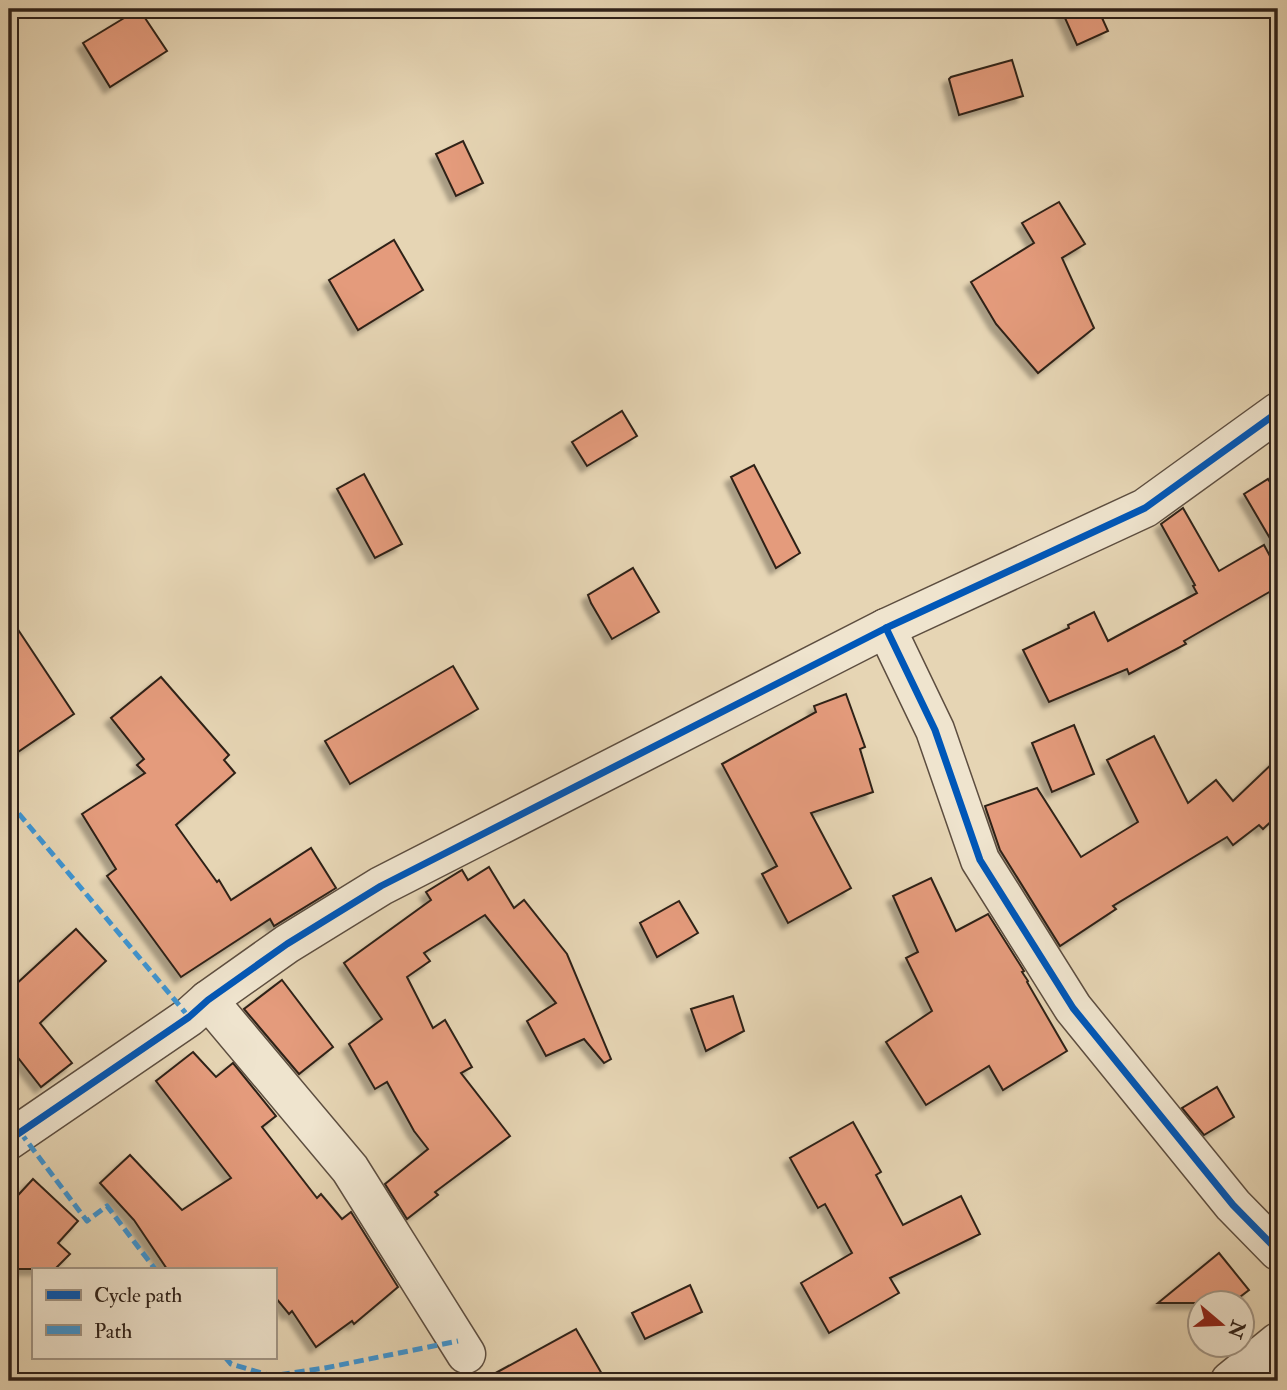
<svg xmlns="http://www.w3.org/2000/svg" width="1287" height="1390" font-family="'IM FELL Double Pica',serif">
<defs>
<filter id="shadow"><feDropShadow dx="-6" dy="6" stdDeviation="2" flood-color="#0004"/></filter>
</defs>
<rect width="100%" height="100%" fill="#e6d5b4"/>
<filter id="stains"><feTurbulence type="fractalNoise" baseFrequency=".00286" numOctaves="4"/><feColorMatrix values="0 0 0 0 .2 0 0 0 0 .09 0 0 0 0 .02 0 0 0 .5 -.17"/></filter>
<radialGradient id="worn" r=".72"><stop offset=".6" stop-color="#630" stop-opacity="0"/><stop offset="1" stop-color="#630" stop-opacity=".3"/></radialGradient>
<g fill="#e49b7b" stroke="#2f2119" stroke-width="2" filter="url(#shadow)">
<polygon points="139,9 167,51 110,87 83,43"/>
<polygon points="1061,9 1098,9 1108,31 1077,45"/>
<polygon points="1012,60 1023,96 959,115 949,79 951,77"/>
<polygon points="463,141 483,183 456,196 436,154"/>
<polygon points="1059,202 1085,244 1062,258 1094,328 1038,373 996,324 971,282 1034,243 1022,223"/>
<polygon points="394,240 423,290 358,330 329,280"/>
<polygon points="622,411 637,436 587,466 572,442"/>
<polygon points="754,465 800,553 776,568 731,477"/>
<polygon points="364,474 402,544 375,558 337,489"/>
<polygon points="1268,479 1278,495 1278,552 1244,494"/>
<polygon points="1183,508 1219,571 1264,545 1278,571 1278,587 1184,641 1186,644 1129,674 1127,669 1049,702 1023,650 1069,628 1068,625 1094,612 1108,641 1197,593 1193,586 1195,585 1161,524"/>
<polygon points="633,568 659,612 612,639 591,603 588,595"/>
<polygon points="9,616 74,714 9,758"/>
<polygon points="453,666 478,709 350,784 325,741"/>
<polygon points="161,677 229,755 224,760 235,773 176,825 217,882 219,880 231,900 311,848 336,888 274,926 270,919 181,977 107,876 116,869 82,814 145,773 137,765 144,759 111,718"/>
<polygon points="846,694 865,747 860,749 873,792 811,813 851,888 788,923 762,874 777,866 722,764 816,712 814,706"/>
<polygon points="1074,725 1094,774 1052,792 1032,743"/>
<polygon points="1154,736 1188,803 1216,780 1233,801 1278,758 1278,815 1263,829 1259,825 1233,845 1227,837 1113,906 1116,909 1060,946 1000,850 985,806 1037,788 1081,857 1138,822 1107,760"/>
<polygon points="489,867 514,908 524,900 567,954 611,1059 604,1063 584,1039 546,1056 527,1021 556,1003 485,915 424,953 430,961 407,977 433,1028 445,1020 472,1067 461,1073 510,1136 435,1192 438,1195 407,1219 385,1184 428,1149 414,1131 387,1082 375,1089 349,1044 382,1019 344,963 431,900 426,892 462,870 468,880"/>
<polygon points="931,878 956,931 988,914 1024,971 1022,972 1028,981 1027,982 1067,1051 1003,1090 989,1066 926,1105 886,1042 932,1011 906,958 918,952 893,896"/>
<polygon points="679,901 698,933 657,957 640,923"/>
<polygon points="76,929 106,961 40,1023 72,1063 41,1087 12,1050 9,1052 9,982 13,987"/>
<polygon points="282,980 333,1047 299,1074 244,1009"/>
<polygon points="733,996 744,1031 706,1051 691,1009"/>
<polygon points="193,1052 216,1077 233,1063 276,1116 262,1127 317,1198 321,1194 342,1219 351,1212 398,1287 354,1324 352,1321 316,1347 292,1311 289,1314 275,1297 275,1269 167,1269 134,1220 100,1183 130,1155 182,1210 231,1178 156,1081"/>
<polygon points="1217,1087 1234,1117 1204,1135 1182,1108"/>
<polygon points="853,1122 881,1172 876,1175 903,1225 961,1196 980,1234 890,1278 899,1293 829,1333 801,1283 852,1253 825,1204 818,1208 790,1158"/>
<polygon points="33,1179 78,1221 58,1243 70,1254 55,1269 9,1269 9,1205"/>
<polygon points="1219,1253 1249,1290 1232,1303 1158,1303"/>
<polygon points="690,1285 702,1312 645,1339 632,1313"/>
<polygon points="576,1329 606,1381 481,1381"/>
</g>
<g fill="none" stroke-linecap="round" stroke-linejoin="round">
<defs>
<g id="street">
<polyline points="886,628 935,730 980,860 1073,1008 1233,1205 1278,1251"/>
<polyline points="208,1000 350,1169 466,1354"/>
<polyline points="9,1140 189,1017 208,1000 287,944 381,886 886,628 1145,508 1278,412"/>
<polyline points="1230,1381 1278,1342"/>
</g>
</defs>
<use href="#street" stroke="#5d4e40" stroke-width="41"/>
<use href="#street" stroke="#efe4ce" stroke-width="38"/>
<g stroke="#3d95d4" stroke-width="5" stroke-dasharray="10 5" stroke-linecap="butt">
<polyline points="9,802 189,1017"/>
<polyline points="20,1132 87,1221 107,1206 155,1269"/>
<polyline points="225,1357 231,1364 272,1376 325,1368 458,1341"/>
</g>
<defs>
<g id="cycleway">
<polyline points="886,628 935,730 980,860 1073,1008 1233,1205 1278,1251"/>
<polyline points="9,1140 189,1017 208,1000 287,944 381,886 886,628 1145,508 1278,412"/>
</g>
</defs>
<use href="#cycleway" stroke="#efe4ce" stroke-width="11"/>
<use href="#cycleway" stroke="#0057b8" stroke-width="7"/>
</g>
<rect width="1287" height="1390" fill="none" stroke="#e6d5b4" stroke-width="35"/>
<rect x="10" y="10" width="1266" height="1369" fill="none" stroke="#2f2119" stroke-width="3.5"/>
<rect x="18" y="18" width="1252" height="1355" fill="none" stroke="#2f2119" stroke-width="2"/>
<rect x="32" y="1268" width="245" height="91" fill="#efe4ce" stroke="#a29686" stroke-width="2"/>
<rect x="46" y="1290" width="35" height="10" fill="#0057b8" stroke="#a29686" stroke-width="2"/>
<text x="94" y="1302" font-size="21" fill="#2f2119">Cycle path</text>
<rect x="46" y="1325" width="35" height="10" fill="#3d95d4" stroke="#a29686" stroke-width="2"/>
<text x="94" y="1338" font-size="21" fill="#2f2119">Path</text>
<g transform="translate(1221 1324) rotate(109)"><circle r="33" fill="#efe4ce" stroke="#a29686" stroke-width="2"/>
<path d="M0-5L12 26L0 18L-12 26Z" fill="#8f2418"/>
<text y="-10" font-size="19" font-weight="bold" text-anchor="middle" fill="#2f2119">N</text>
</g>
<rect width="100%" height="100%" filter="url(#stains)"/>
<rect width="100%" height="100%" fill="url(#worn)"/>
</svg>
